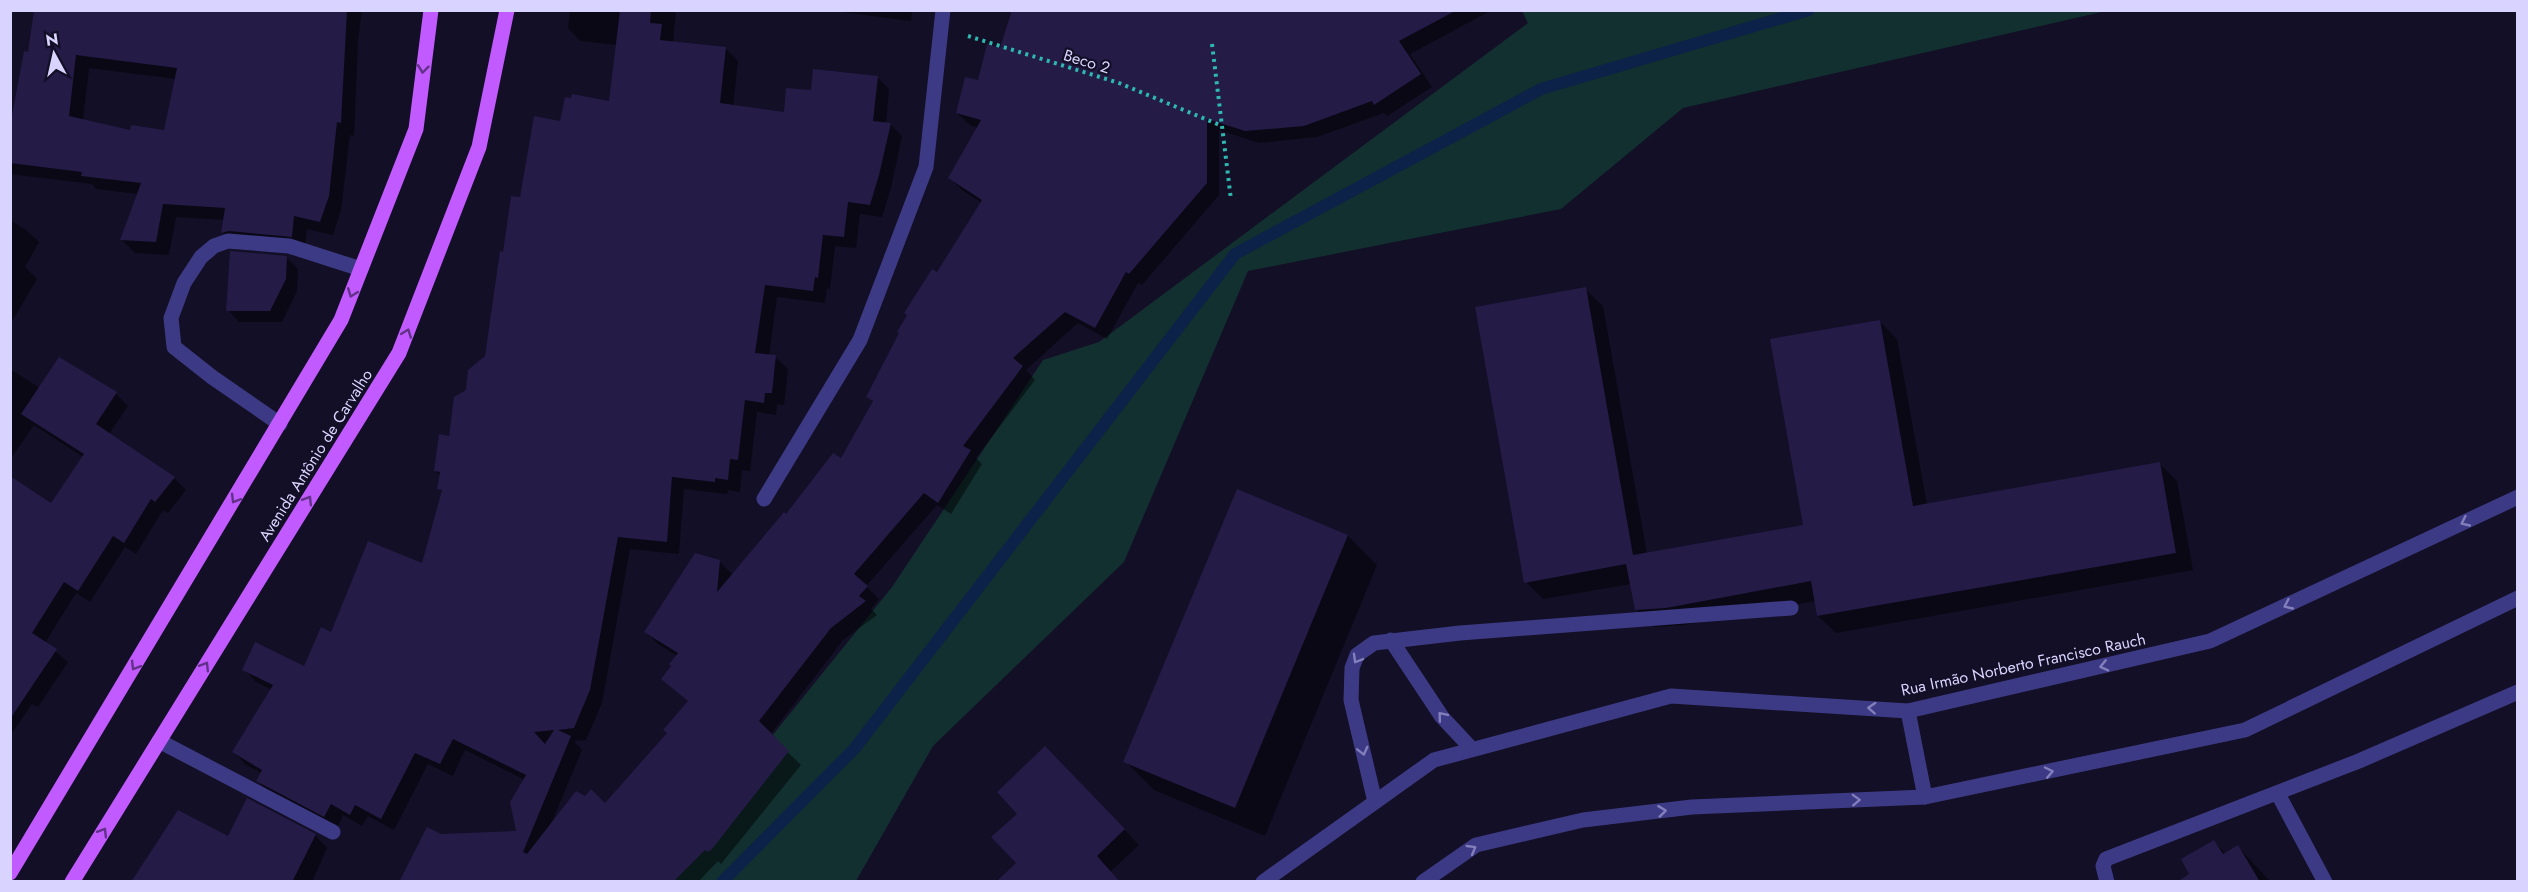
<svg xmlns="http://www.w3.org/2000/svg" width="2528" height="892" font-family="Jost,sans-serif">
<rect width="100%" height="100%" fill="#130f26"/>
<polygon fill="#12302f" points="1522,11 2106,11 1683,108 1561,209 1248,271 1124,562 933,746 856,881 654,882 892,587 1043,360 1099,342 1528,23"/>
<g fill="#0007" fill-rule="evenodd">
<path d="M 203,10 L 362,10 L 358,41 L 354,136 L 350,135 L 341,210 L 333,235 L 307,229 L 305,249 L 236,246 L 223,232 L 225,220 L 176,217 L 169,255 L 135,253 L 122,240 L 139,194 L 96,189 L 92,184 L 10,174 L 10,118 L 13,118 L 25,53 ZM 89,68 L 176,79 L 166,131 L 131,132 L 83,121 Z"/>
<polygon points="570,10 676,10 673,43 726,49 738,61 733,107 785,114 812,92 877,77 889,89 886,124 890,124 902,136 891,188 882,217 860,214 856,248 835,246 830,289 827,288 825,303 777,297 769,356 775,357 788,369 784,405 777,404 776,415 757,412 750,471 742,470 740,492 728,490 727,494 684,489 679,554 630,549 602,703 586,740 574,741 582,750 552,822 605,805 668,733 689,702 663,679 677,656 658,644 646,632 719,561 733,575 786,516 841,460 874,403 868,396 937,274 982,203 962,190 950,178 978,128 970,125 957,113 1001,49 1013,10 1492,10 1410,54 1432,87 1387,116 1384,113 1317,137 1259,143 1219,130 1219,195 1142,285 1138,283 1107,339 1078,323 1026,370 1035,380 976,458 982,464 951,514 937,505 866,586 879,599 871,609 877,615 843,640 770,735 801,765 721,864 718,861 698,882 401,882 441,836 517,832 525,780 465,750 453,776 428,764 394,830 368,816 362,826 343,815 337,828 271,793 258,781 262,773 246,765 234,752 272,690 256,682 244,669 305,668 332,634 423,565 443,493 439,488 441,476 435,471 450,438 467,391 487,356 504,253 522,199 562,123 611,103 617,45 580,41 568,28"/>
<polygon points="825,10 912,10 911,21"/>
<polygon points="10,220 26,230 39,242 25,267 37,279 10,325"/>
<polygon points="286,257 298,269 297,291 282,322 239,322 228,310"/>
<polygon points="1585,289 1603,306 1647,554 1804,526 1880,322 1897,339 1927,505 2160,464 2177,481 2193,570 1836,633 1818,616 1816,601 1684,625 1654,627 1636,609 1631,584 1543,599 1526,582"/>
<polygon points="10,369 40,388 116,394 128,406 109,434 174,478 186,490 168,513 163,510 136,554 125,547 90,602 76,593 45,643 68,662 38,707 32,704 10,736 10,478 51,505 83,457 34,425 10,460"/>
<polygon points="1238,491 1348,536 1377,565 1265,836 1154,790 1125,761"/>
<polygon points="1060,763 1139,845 1110,872 1018,863 1019,814"/>
<polygon points="315,835 327,848 312,882 132,882 228,838"/>
<polygon points="2214,842 2226,854 2238,847 2271,882 2177,882 2191,874"/>
</g>
<g fill="none" stroke-linecap="round" stroke-linejoin="round">
<polyline stroke="#0c2248" stroke-width="12" points="722,882 855,748 1235,254 1541,89 1809,10"/>
</g>
<g fill="#241b47" fill-rule="evenodd">
<path d="M 34,10 L 347,10 L 341,123 L 337,122 L 329,196 L 320,222 L 294,216 L 292,237 L 229,231 L 221,233 L 225,208 L 163,204 L 156,242 L 120,240 L 141,183 L 81,176 L 82,172 L 10,163 L 10,126 L 24,51 L 28,52 ZM 76,55 L 177,68 L 164,130 L 131,125 L 130,130 L 69,116 Z"/>
<path d="M 620,10 L 651,10 L 650,23 L 662,24 L 660,40 L 726,47 L 720,103 L 784,112 L 786,88 L 811,90 L 813,69 L 878,76 L 873,121 L 891,123 L 879,175 L 870,205 L 848,202 L 844,237 L 823,235 L 818,278 L 815,277 L 813,291 L 765,285 L 755,353 L 776,355 L 772,393 L 765,393 L 764,403 L 745,400 L 738,460 L 730,459 L 728,480 L 715,478 L 715,482 L 672,477 L 667,542 L 618,537 L 590,690 L 574,728 L 558,730 L 571,736 L 523,852 L 527,854 L 576,791 L 585,796 L 591,789 L 605,803 L 667,733 L 663,730 L 688,701 L 661,679 L 671,666 L 669,664 L 678,653 L 644,632 L 695,553 L 720,560 L 717,592 L 784,512 L 786,514 L 833,453 L 841,458 L 873,401 L 866,397 L 899,333 L 897,332 L 907,315 L 904,313 L 932,269 L 937,272 L 982,200 L 948,178 L 981,120 L 956,113 L 965,77 L 978,80 L 987,44 L 1000,48 L 1012,10 L 1457,10 L 1399,41 L 1421,74 L 1374,105 L 1372,101 L 1304,126 L 1245,131 L 1207,119 L 1207,183 L 1129,274 L 1126,272 L 1095,328 L 1065,312 L 1013,358 L 1023,366 L 963,446 L 971,450 L 938,503 L 924,493 L 854,574 L 868,586 L 859,596 L 866,601 L 831,628 L 759,721 L 789,751 L 712,849 L 708,852 L 705,850 L 673,882 L 399,882 L 427,827 L 441,834 L 516,831 L 510,802 L 526,775 L 453,739 L 440,764 L 415,753 L 381,819 L 355,805 L 350,815 L 331,804 L 324,817 L 256,781 L 262,770 L 232,752 L 273,685 L 242,670 L 255,642 L 304,666 L 321,627 L 331,632 L 368,541 L 422,563 L 442,490 L 437,489 L 440,472 L 434,471 L 439,434 L 449,436 L 454,397 L 466,390 L 468,370 L 485,356 L 500,251 L 503,252 L 511,196 L 520,197 L 534,116 L 560,121 L 565,97 L 571,98 L 572,94 L 609,101 ZM 554,730 L 545,744 L 534,732 Z"/>
<polygon points="230,251 287,256 286,279 270,311 226,311"/>
<polygon points="1586,287 1633,555 1803,525 1770,339 1880,320 1913,506 2160,462 2176,553 1817,616 1811,581 1666,608 1635,610 1626,564 1524,583 1475,307"/>
<polygon points="59,357 117,392 96,424 175,477 155,502 151,499 124,543 113,536 78,591 64,582 32,633 57,649 10,719 10,476 51,503 84,454 21,414"/>
<polygon points="1237,489 1348,535 1235,808 1123,762"/>
<polygon points="1045,746 1125,829 1097,856 1120,882 996,882 1016,863 991,837 1017,814 997,792"/>
<polygon points="247,798 316,834 292,882 131,882 178,810 228,836"/>
<polygon points="2214,840 2223,854 2238,845 2260,882 2177,882 2189,874 2181,859"/>
</g>
<g fill="none" stroke-linecap="round" stroke-linejoin="round">
<g stroke="#2fb8b0" stroke-width="4" stroke-dasharray="3 4.5" stroke-linecap="butt">
<polyline points="968,36 1119,83 1222,126"/>
<polyline points="1212,44 1231,200"/>
</g>
<g stroke="#3d3a85" stroke-width="15">
<polyline points="280,424 212,377 174,347 171,318 184,283 201,257 214,246 228,241 289,246 361,269"/>
<polyline points="764,499 860,340 926,167 943,10"/>
<polyline points="1391,640 1442,717 1471,748"/>
<polyline points="1908,711 1925,797"/>
<polyline points="159,741 333,832"/>
<polyline points="2278,794 2325,882"/>
<polyline points="1375,802 1351,700 1352,668 1357,655 1374,643 1460,633 1791,608"/>
<polyline points="1263,882 1434,760 1671,696 1908,711 2210,641 2518,497"/>
<polyline points="1423,882 1476,845 1583,820 1692,807 1925,797 2245,730 2518,598"/>
<polyline points="2107,882 2103,866 2106,859 2359,761 2518,692"/>
</g>
<g stroke="#c25bff" stroke-width="15">
<polyline points="10,873 341,320 416,129 431,10"/>
<polyline points="72,882 399,353 479,147 507,10"/>
</g>
</g>
<defs><path id="oneway-chevron" d="M-2-3.5L2.5 0L-2 3.5" fill="none" stroke-width="1.6" stroke-linecap="round" stroke-linejoin="round" transform="scale(1.5)"/></defs>
<g stroke="#623188">
<use href="#oneway-chevron" transform="translate(423 69) rotate(97)"/>
<use href="#oneway-chevron" transform="translate(352 293) rotate(111)"/>
<use href="#oneway-chevron" transform="translate(407 333) rotate(-69)"/>
<use href="#oneway-chevron" transform="translate(235 499) rotate(121)"/>
<use href="#oneway-chevron" transform="translate(308 500) rotate(-58)"/>
<use href="#oneway-chevron" transform="translate(135 666) rotate(121)"/>
<use href="#oneway-chevron" transform="translate(205 666) rotate(-58)"/>
<use href="#oneway-chevron" transform="translate(103 832) rotate(-58)"/>
</g>
<g stroke="#837fbc">
<use href="#oneway-chevron" transform="translate(2465 522) rotate(155)"/>
<use href="#oneway-chevron" transform="translate(2288 605) rotate(155)"/>
<use href="#oneway-chevron" transform="translate(1357 659) rotate(120)"/>
<use href="#oneway-chevron" transform="translate(2104 666) rotate(167)"/>
<use href="#oneway-chevron" transform="translate(1872 708) rotate(-177)"/>
<use href="#oneway-chevron" transform="translate(1442 716) rotate(-130)"/>
<use href="#oneway-chevron" transform="translate(1363 751) rotate(76)"/>
<use href="#oneway-chevron" transform="translate(2049 772) rotate(-12)"/>
<use href="#oneway-chevron" transform="translate(1856 800) rotate(-2)"/>
<use href="#oneway-chevron" transform="translate(1662 811) rotate(-7)"/>
<use href="#oneway-chevron" transform="translate(1472 849) rotate(-30)"/>
</g>
<g text-anchor="middle" stroke-width="4.5" stroke-linejoin="round" paint-order="stroke">
<g font-size="16" fill="#d9d4ff" stroke="#130f26">
<text transform="translate(1087 61) rotate(17)" y="6">Beco 2</text>
<text transform="translate(315 455) rotate(-58)" y="6">Avenida Antônio de Carvalho</text>
<text transform="translate(2023 664) rotate(-12)" y="6">Rua Irmão Norberto Francisco Rauch</text>
</g>
</g>
<rect width="2528" height="892" fill="none" stroke="#d9d4ff" stroke-width="24"/>
<g transform="translate(54 54) rotate(352)" stroke="#130f26" stroke-width="4.5" paint-order="stroke">
<path d="M0-4.5L10 22L0 15L-10 22Z" fill="#d9d4ff"/>
<text y="-9" font-size="16" font-weight="bold" text-anchor="middle" fill="#d9d4ff">N</text>
</g>
</svg>
